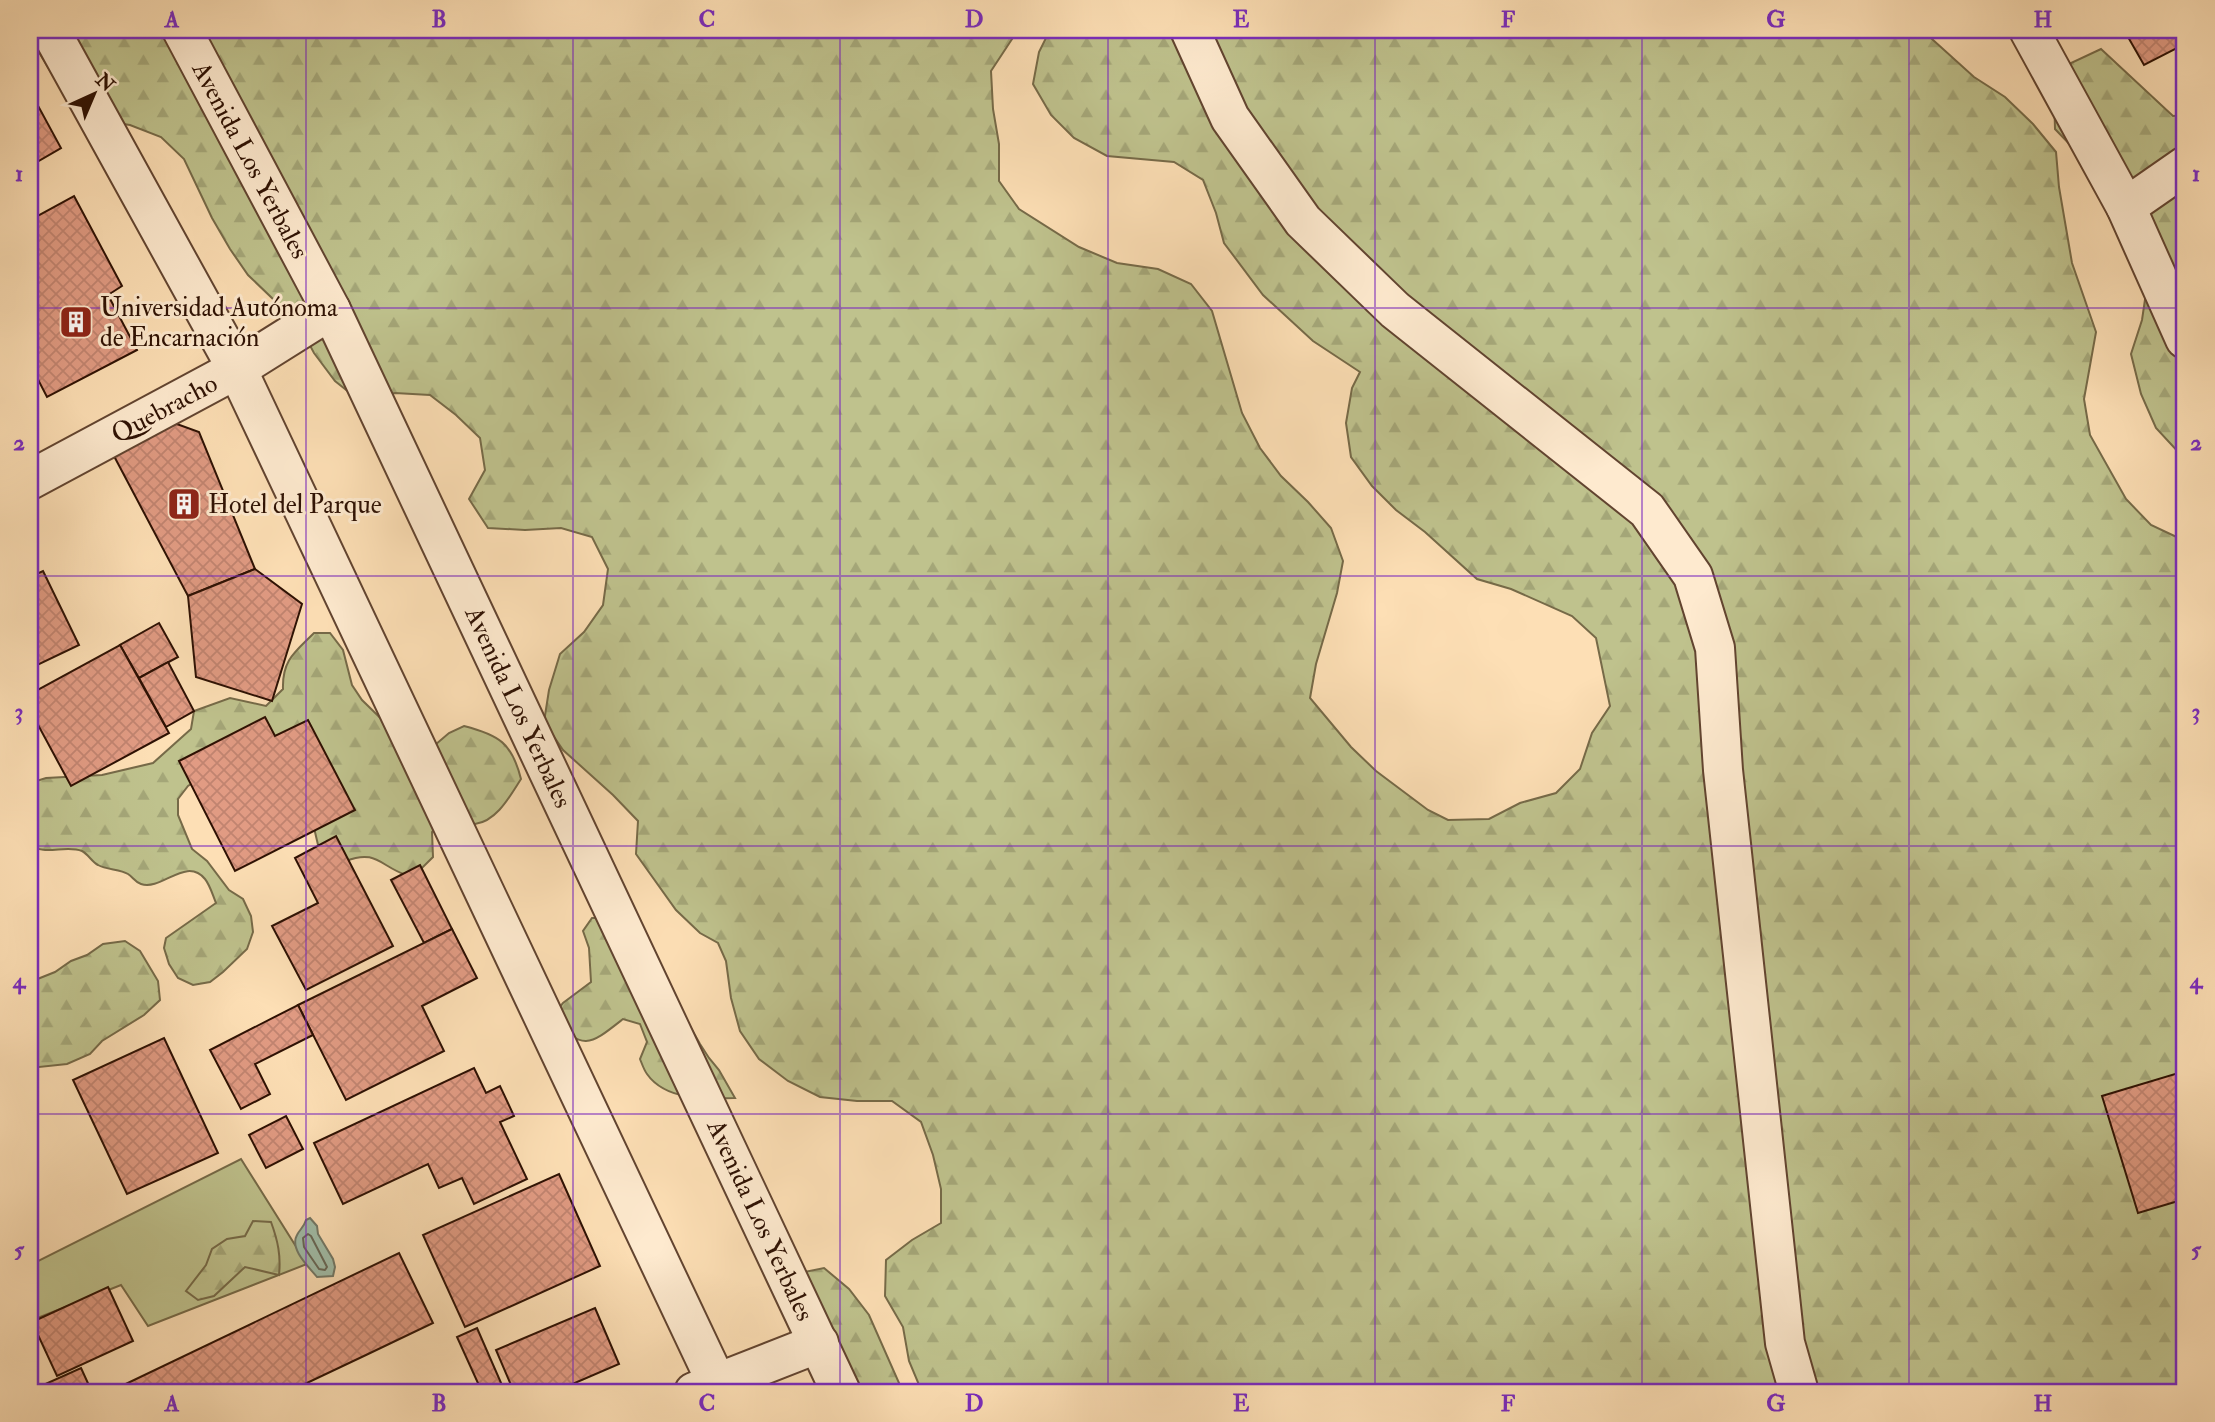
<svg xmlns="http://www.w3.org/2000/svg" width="2215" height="1422" font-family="'IM FELL Double Pica',serif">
<defs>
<pattern id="forest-firs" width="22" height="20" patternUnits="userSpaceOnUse" patternTransform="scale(1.75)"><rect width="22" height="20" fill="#bfc28d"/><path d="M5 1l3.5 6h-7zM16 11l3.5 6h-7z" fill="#a4a678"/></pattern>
<pattern id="building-cross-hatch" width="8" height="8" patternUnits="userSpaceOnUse" patternTransform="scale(1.75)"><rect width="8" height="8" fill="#e19b83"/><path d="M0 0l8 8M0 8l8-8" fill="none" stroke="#c18470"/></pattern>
</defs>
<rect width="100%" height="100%" fill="#fddfb5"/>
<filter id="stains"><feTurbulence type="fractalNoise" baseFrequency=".00286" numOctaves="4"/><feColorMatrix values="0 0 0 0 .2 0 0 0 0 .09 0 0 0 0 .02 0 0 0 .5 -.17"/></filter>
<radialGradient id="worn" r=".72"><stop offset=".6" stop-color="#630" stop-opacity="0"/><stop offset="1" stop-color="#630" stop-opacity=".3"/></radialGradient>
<polygon fill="#bfc28d" stroke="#766a48" stroke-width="2" points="241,1159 307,1264 148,1326 121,1285 30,1321 30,1265"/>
<g fill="url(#forest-firs)" stroke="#766a48" stroke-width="2">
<polygon points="31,30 1018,30 991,71 993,109 999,144 999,181 1019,209 1079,247 1117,263 1158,269 1191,284 1212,311 1242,413 1260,448 1281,476 1308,502 1331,528 1343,561 1337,593 1316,664 1310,698 1351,747 1376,771 1428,810 1448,820 1489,819 1520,803 1556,793 1580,769 1592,733 1610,706 1596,638 1572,616 1511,589 1477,579 1425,532 1396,510 1372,486 1351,457 1346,423 1352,388 1360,372 1313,341 1263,295 1224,243 1216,213 1203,180 1174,162 1107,156 1074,138 1051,115 1033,84 1039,52 1050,30 1922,30 1974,77 2005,97 2033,124 2056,152 2059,187 2072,263 2096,332 2084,399 2090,435 2126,499 2151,525 2185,541 2185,1392 922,1392 909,1361 903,1327 885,1296 886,1260 912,1240 941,1223 941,1189 933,1155 921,1122 892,1101 857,1101 820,1097 788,1081 759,1059 740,1031 731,998 726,961 718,943 700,933 676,910 636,854 638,821 613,795 563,750 544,722 549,690 560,654 584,632 603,605 608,569 592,537 561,528 525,530 488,528 469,499 485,470 480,438 456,415 430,395 395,393 360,401 335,381 314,353 298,323 248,275 230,249 212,218 184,159 161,137 130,125 97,120 72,101 52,74 34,44"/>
<polygon points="2101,49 2173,116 2185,115 2185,455 2181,455 2156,428 2141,394 2131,354 2142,320 2147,286 2079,154 2055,129 2054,92 2071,63"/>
<path d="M 314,633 L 330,633 L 343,650 L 352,685 L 362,700 L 406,743 L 435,745 L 449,733 L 464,726 C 499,735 512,743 521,779 C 510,796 497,821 475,824 C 465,825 452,821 442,819 L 432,832 L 433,857 L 422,868 L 406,875 C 380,866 376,849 346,861 L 319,849 L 315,832 L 314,815 L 204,776 L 188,786 L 178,799 L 178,815 L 192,849 L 207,861 L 229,890 L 243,899 L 251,916 L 253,932 L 247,949 L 223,972 L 210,982 L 193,985 L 178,978 L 169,964 L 164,948 L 166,938 L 216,903 C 213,896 210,885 205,879 C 186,856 162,891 141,884 C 135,882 133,877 128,874 C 120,869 107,870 98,865 C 92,862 88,854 82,851 C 65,844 44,857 30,844 L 30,783 L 46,778 L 102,775 L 153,763 L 191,729 L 194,711 L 230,698 L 266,706 L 283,689 C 282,660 295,652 314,633 Z"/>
<path d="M 592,918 L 609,918 L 661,966 L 682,1012 L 700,1044 L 709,1058 L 719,1070 L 735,1098 C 707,1099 666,1101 647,1074 C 644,1070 642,1064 640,1059 L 647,1042 L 640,1024 L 623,1019 C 590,1045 583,1052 552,1017 L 563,1003 L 591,982 L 589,948 L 583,931 Z"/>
<polygon points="125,941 140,951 158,981 160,1000 144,1015 102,1041 90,1054 67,1064 30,1068 30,982 55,972 71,961 87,955 103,944"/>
<path d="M 253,1221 L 271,1222 C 278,1241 281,1256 279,1275 L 245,1267 L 214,1296 L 198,1300 L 186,1291 L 206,1265 L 212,1249 L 227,1239 L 245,1236 Z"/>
<polygon points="824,1268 849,1289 869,1315 903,1392 837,1392 790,1275"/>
</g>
<path fill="#a1bda8" stroke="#737866" stroke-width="2" d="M 310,1218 L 317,1226 L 318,1234 L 333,1259 L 335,1267 L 333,1276 L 317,1277 C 309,1267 289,1249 297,1235 C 300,1229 304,1227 306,1220 Z"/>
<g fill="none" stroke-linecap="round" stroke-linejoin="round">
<polygon stroke="#686756" stroke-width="2" points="308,1234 311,1236 327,1267 325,1270 319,1269 304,1247 303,1238"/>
</g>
<g fill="url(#building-cross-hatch)" stroke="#2e1103" stroke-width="2">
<polygon points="2124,30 2185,30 2185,44 2144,65"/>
<polygon points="30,91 61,148 30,166"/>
<polygon points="74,196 122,286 108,295 137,350 47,397 30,364 30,220"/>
<polygon points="163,419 199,432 255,569 188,596 105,439"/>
<polygon points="255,569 302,604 272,701 196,677 188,596"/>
<polygon points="43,571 79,645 31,668 30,577"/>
<polygon points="159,623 178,657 139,678 120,645"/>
<polygon points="120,645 169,733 71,786 30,710 30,694"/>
<polygon points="168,662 194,711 166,727 139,678"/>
<polygon points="265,717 275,736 308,720 355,810 235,871 179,761"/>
<polygon points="336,836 393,946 306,990 272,926 318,903 295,858"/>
<polygon points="420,865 452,929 424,943 391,880"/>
<polygon points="452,929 477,978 422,1006 444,1051 346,1100 298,1005"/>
<polygon points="298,1005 313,1035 255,1064 270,1094 241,1109 210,1050"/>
<polygon points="164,1038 218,1153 127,1194 73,1080"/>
<polygon points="474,1068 486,1093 500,1086 514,1116 500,1122 527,1179 474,1204 462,1178 439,1188 428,1164 343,1204 314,1143"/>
<polygon points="2185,1071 2185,1199 2138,1213 2102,1096"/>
<polygon points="286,1116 303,1149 266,1168 249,1135"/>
<polygon points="559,1174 600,1266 465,1327 423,1235"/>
<polygon points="399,1253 433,1323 366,1355 288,1392 109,1392"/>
<polygon points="108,1287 133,1341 57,1376 32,1322"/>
<polygon points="595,1308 619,1364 554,1392 514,1392 496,1350"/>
<polygon points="477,1328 505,1392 482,1392 457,1337"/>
<polygon points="81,1368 92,1392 33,1392 32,1390"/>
</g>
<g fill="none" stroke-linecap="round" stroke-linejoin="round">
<defs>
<g id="minor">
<polyline points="50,30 237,369 721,1392"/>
<polyline points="182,30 331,310 841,1392"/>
<polyline points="1190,30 1230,118 1303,221 1395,310 1647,510 1693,576 1715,648 1723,770 1785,1343 1799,1392"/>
<polyline points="2029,30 2126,207 2185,339"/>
<polyline points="2126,207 2185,166"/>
<polyline points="30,480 237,369 331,310"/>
<polyline points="694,1392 819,1343"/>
</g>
</defs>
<use href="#minor" stroke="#624430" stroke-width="42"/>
<use href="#minor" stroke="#feeacf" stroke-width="38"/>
</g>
<path fill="none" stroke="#7b2cbf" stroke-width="2" stroke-opacity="0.55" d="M 306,30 L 306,1392M 573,30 L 573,1392M 840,30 L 840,1392M 1108,30 L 1108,1392M 1375,30 L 1375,1392M 1642,30 L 1642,1392M 1909,30 L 1909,1392M 30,308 L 2185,308M 30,576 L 2185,576M 30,846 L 2185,846M 30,1114 L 2185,1114"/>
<defs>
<symbol id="building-square" viewBox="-11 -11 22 22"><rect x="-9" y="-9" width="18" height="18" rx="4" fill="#8f2418" stroke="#feeacf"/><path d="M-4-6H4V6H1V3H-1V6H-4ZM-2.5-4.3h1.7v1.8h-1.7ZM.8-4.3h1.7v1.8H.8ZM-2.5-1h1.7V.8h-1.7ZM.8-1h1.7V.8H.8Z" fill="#fff"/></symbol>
</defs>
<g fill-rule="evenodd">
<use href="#building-square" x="57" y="303" width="38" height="38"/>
<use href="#building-square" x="165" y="485" width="38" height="38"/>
</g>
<g text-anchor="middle" stroke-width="6" stroke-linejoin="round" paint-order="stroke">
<g font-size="26" fill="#2e1103" stroke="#feeacf">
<text transform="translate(251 160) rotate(62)" y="9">Avenida Los Yerbales</text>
<text transform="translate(164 408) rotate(-28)" y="9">Quebracho</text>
<text transform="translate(519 707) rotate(65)" y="9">Avenida Los Yerbales</text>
<text transform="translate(761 1220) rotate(65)" y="9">Avenida Los Yerbales</text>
</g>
<g font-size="26" fill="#2e1103" stroke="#feeacf" text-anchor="start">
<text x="100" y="316">Universidad Autónoma<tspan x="100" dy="30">de Encarnación</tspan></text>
<text x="208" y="513">Hotel del Parque</text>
</g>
</g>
<rect width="2215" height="1422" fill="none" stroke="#fddfb5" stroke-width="77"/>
<g transform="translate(94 94) rotate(44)" stroke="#feeacf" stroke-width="5" paint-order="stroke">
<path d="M0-5L12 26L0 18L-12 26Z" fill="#2e1103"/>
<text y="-10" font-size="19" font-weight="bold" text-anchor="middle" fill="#2e1103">N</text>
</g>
<rect x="38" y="38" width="2138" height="1346" fill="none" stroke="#7b2cbf" stroke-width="2.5"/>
<g font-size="23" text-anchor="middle" font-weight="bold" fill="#7b2cbf">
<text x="172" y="27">A</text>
<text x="439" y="27">B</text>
<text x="707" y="27">C</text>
<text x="974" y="27">D</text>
<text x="1241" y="27">E</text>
<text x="1508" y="27">F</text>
<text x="1776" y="27">G</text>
<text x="2043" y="27">H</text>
<text x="19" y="181">1</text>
<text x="2196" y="181">1</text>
<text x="19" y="450">2</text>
<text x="2196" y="450">2</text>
<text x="19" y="719">3</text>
<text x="2196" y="719">3</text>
<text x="19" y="988">4</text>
<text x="2196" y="988">4</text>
<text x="19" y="1257">5</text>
<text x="2196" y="1257">5</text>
<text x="172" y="1411">A</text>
<text x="439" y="1411">B</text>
<text x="707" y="1411">C</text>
<text x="974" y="1411">D</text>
<text x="1241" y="1411">E</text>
<text x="1508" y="1411">F</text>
<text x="1776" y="1411">G</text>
<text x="2043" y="1411">H</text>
</g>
<rect width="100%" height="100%" filter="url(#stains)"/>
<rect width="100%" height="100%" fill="url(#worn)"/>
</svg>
